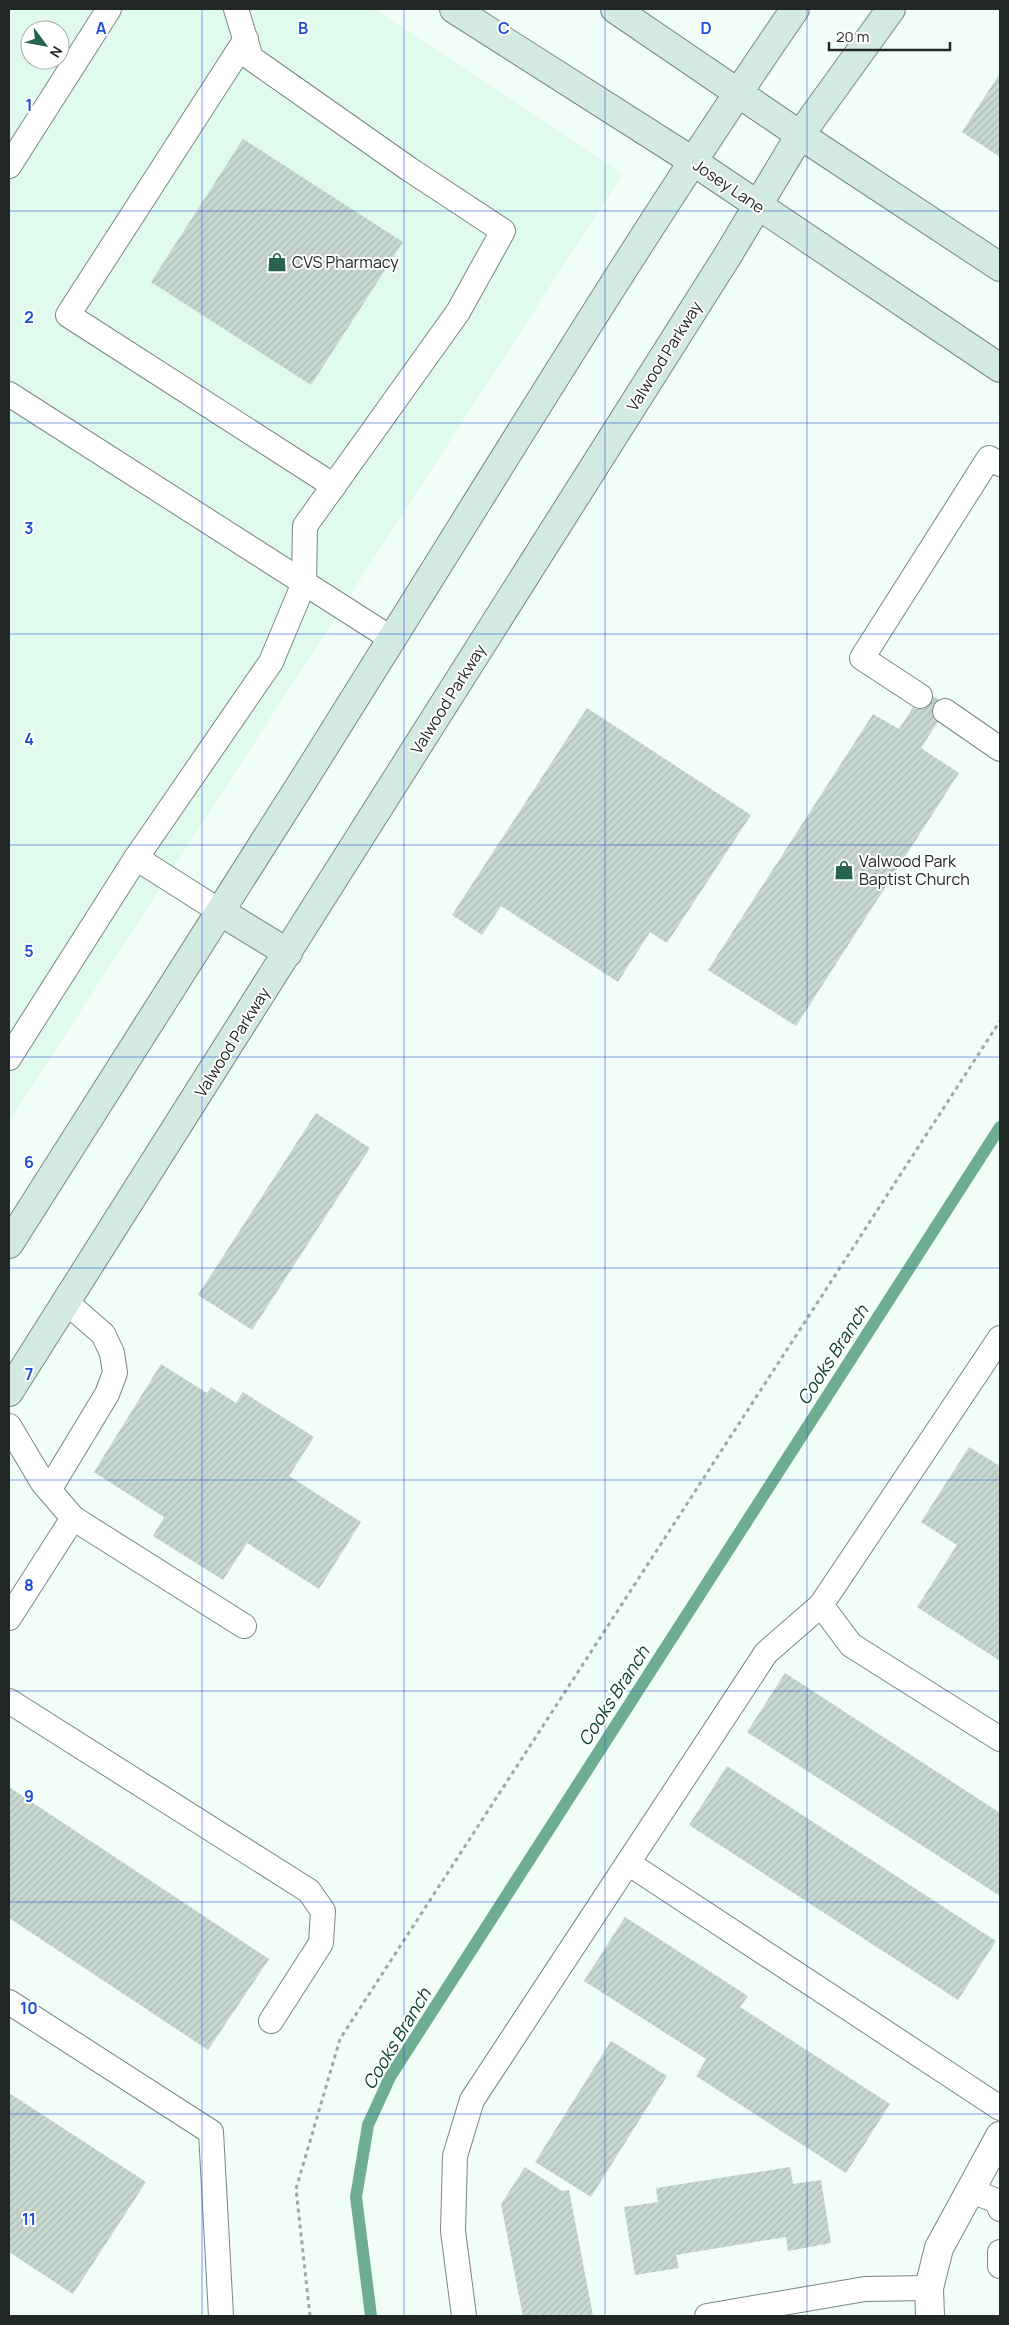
<svg xmlns="http://www.w3.org/2000/svg" width="1009" height="2325" font-family="Manrope,sans-serif">
<defs>
<pattern id="building-hatch" width="6" height="6" patternUnits="userSpaceOnUse" patternTransform="scale(1.25)"><rect width="6" height="6" fill="#c8d8d1"/><path d="M-1 1l2-2M0 6l6-6M5 7l2-2" fill="none" stroke="#acb9b3"/></pattern>
</defs>
<rect width="100%" height="100%" fill="#f1fef8"/>
<path fill="#e1faee" fill-rule="evenodd" d="M 9,9 L 375,9 L 623,174 L 9,1122 ZM 30,30 L 60,30 L 60,60 L 30,60 Z"/>
<g fill="none" stroke-linecap="round" stroke-linejoin="round">
<polyline stroke="#6ead92" stroke-width="12" points="371,2316 356,2197 368,2125 390,2077 1000,1127"/>
</g>
<g fill="url(#building-hatch)">
<polygon points="1000,73 1000,157 962,132"/>
<polygon points="243,139 403,242 311,385 151,282"/>
<polygon points="924,690 948,706 921,748 959,773 796,1026 708,970 873,714 899,729"/>
<polygon points="587,708 751,815 667,943 650,932 618,982 501,906 482,935 452,915"/>
<polygon points="316,1113 370,1148 252,1330 198,1295"/>
<polygon points="161,1364 207,1393 211,1387 236,1403 243,1392 314,1437 289,1476 361,1522 319,1589 247,1543 223,1580 153,1536 164,1517 94,1472"/>
<polygon points="969,1447 1000,1466 1000,1661 917,1607 957,1545 921,1522"/>
<polygon points="785,1673 1000,1813 1000,1896 747,1732"/>
<polygon points="727,1766 996,1941 958,2000 689,1825"/>
<polygon points="9,1787 269,1959 208,2050 9,1918"/>
<polygon points="625,1917 748,1996 740,2007 890,2104 846,2173 696,2076 706,2059 584,1981"/>
<polygon points="611,2041 667,2076 591,2197 535,2162"/>
<polygon points="9,2093 146,2182 73,2294 9,2252"/>
<polygon points="525,2167 562,2191 569,2190 593,2316 523,2316 501,2204"/>
<polygon points="790,2167 793,2184 821,2180 831,2243 788,2251 786,2237 676,2255 679,2268 635,2275 624,2207 658,2202 656,2188"/>
</g>
<g fill="none" stroke-linecap="round" stroke-linejoin="round">
<defs>
<g id="lane">
<polyline points="246,39 68,315 334,486"/>
<polyline points="9,166 109,9"/>
<polyline points="9,394 392,639"/>
<polyline points="920,696 862,658 989,458 1000,464"/>
<polyline points="945,711 1000,749"/>
<polyline points="136,858 221,912"/>
<polyline points="9,1058 136,858 271,662 304,583 305,526 458,312 503,231 409,169 251,58 236,9"/>
<polyline points="9,1426 43,1483 73,1518 244,1626"/>
<polyline points="49,1490 107,1394 115,1373 112,1353 103,1334 66,1302"/>
<polyline points="821,1605 851,1645 1000,1739"/>
<polyline points="9,1618 73,1518"/>
<polyline points="9,1701 309,1891 323,1911 321,1943 271,2021"/>
<polyline points="628,1863 1000,2108"/>
<polyline points="9,2002 211,2132 221,2316"/>
<polyline points="969,2190 997,2201 1000,2209"/>
<polyline points="1000,2252 1000,2266"/>
<polyline points="464,2316 453,2231 455,2156 472,2100 766,1653 821,1605 1000,1338"/>
<polyline points="707,2316 865,2289 929,2288"/>
</g>
<polyline id="street" points="930,2316 929,2288 939,2248 1000,2136"/>
<g id="secondary">
<polyline points="454,9 694,162 1000,368"/>
<polyline points="615,9 800,135 1000,267"/>
<polyline points="221,912 288,953"/>
<path d="M 9,1244 C 139,1039 270,835 398,629 C 528,421 656,211 795,9"/>
<polyline points="9,1392 728,255 800,135 891,9"/>
</g>
</defs>
<use href="#lane" stroke="#788780" stroke-width="26"/>
<use href="#street" stroke="#788780" stroke-width="30"/>
<use href="#secondary" stroke="#788780" stroke-width="30"/>
<polyline stroke="#9fa9a4" stroke-width="3" stroke-dasharray="4 4" stroke-linecap="butt" points="310,2316 296,2189 340,2039 1000,1021"/>
<use href="#lane" stroke="#fff" stroke-width="24"/>
<use href="#street" stroke="#fff" stroke-width="28"/>
<use href="#secondary" stroke="#d3eae1" stroke-width="28"/>
</g>
<path fill="none" stroke="#1d4ed8" stroke-width="1" stroke-opacity="0.55" d="M 202,9 L 202,2316M 404,9 L 404,2316M 605,9 L 605,2316M 807,9 L 807,2316M 9,211 L 1000,211M 9,423 L 1000,423M 9,634 L 1000,634M 9,845 L 1000,845M 9,1057 L 1000,1057M 9,1268 L 1000,1268M 9,1480 L 1000,1480M 9,1691 L 1000,1691M 9,1902 L 1000,1902M 9,2114 L 1000,2114"/>
<defs>
<symbol id="shop-bare" viewBox="-9 -9 18 18"><path d="M-5-2.5h2.3a2.7 3.5 0 0 1 5.4 0H5L5.5 6h-11ZM-1.5-2.5h3a1.5 2.3 0 0 0-3 0Z" fill="#28634d" stroke="#fff" stroke-width="2.5" paint-order="stroke"/></symbol>
</defs>
<g fill-rule="evenodd">
<use href="#shop-bare" x="263" y="248" width="28" height="28"/>
<use href="#shop-bare" x="830" y="856" width="28" height="28"/>
</g>
<g text-anchor="middle" stroke-width="4" stroke-linejoin="round" paint-order="stroke">
<g font-size="16" fill="#212724" stroke="#fff">
<text transform="translate(729 186) rotate(34)" y="6">Josey Lane</text>
<text transform="translate(664 356) rotate(-58)" y="6">Valwood Parkway</text>
<text transform="translate(448 699) rotate(-58)" y="6">Valwood Parkway</text>
<text transform="translate(232 1042) rotate(-58)" y="6">Valwood Parkway</text>
</g>
<g font-size="16" fill="#212724" stroke="#fff" text-anchor="start">
<text x="292" y="268">CVS Pharmacy</text>
<text x="859" y="867">Valwood Park<tspan x="859" dy="18">Baptist Church</tspan></text>
</g>
<g font-size="18" font-style="italic" fill="#053e2b" stroke="#fff">
<text transform="translate(833 1355) rotate(-57)" y="6">Cooks Branch</text>
<text transform="translate(614 1696) rotate(-57)" y="6">Cooks Branch</text>
<text transform="translate(397 2039) rotate(-59)" y="6">Cooks Branch</text>
</g>
</g>
<g font-size="16" text-anchor="middle" font-weight="bold" fill="#1d4ed8" stroke="#fff" stroke-width="4" stroke-linejoin="round" paint-order="stroke">
<text x="101" y="34">A</text>
<text x="303" y="34">B</text>
<text x="504" y="34">C</text>
<text x="706" y="34">D</text>
<text x="29" y="111">1</text>
<text x="29" y="323">2</text>
<text x="29" y="534">3</text>
<text x="29" y="745">4</text>
<text x="29" y="957">5</text>
<text x="29" y="1168">6</text>
<text x="29" y="1380">7</text>
<text x="29" y="1591">8</text>
<text x="29" y="1802">9</text>
<text x="29" y="2014">10</text>
<text x="29" y="2225">11</text>
</g>
<rect width="1009" height="2325" fill="none" stroke="#212724" stroke-width="20"/>
<g transform="translate(45 45) rotate(122)"><circle r="24" fill="#ffffff" stroke="#a6a9a7"/>
<path d="M0-4L9 19L0 12L-9 19Z" fill="#28634d"/>
<text y="-8" font-size="14" font-weight="bold" text-anchor="middle" fill="#212724">N</text>
</g>
<path d="M829 42v8h121v-8" fill="none" stroke="#212724" stroke-width="2.5"/>
<text x="836" y="42" font-size="15" fill="#212724" stroke="#ffffff" stroke-width="4" paint-order="stroke">20 m</text>
</svg>
